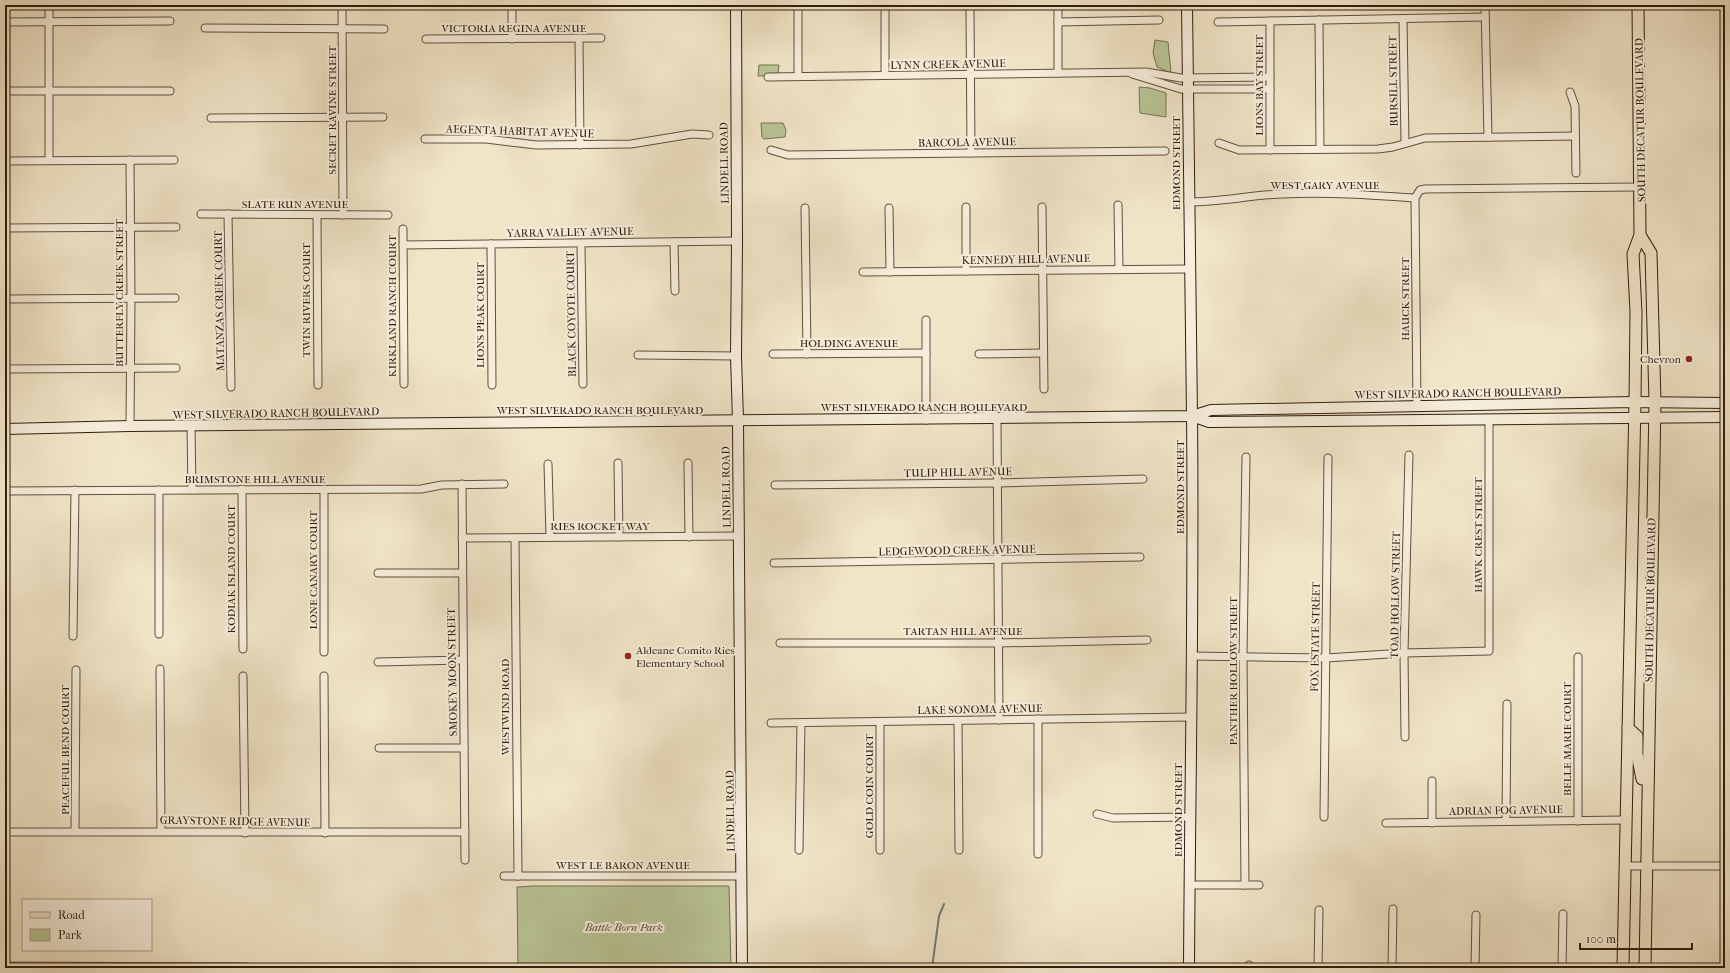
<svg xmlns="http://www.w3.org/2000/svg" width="1730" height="973" font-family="'IM FELL French Canon',serif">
<rect width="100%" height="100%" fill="#f1e5c8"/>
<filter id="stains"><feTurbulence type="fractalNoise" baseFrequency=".005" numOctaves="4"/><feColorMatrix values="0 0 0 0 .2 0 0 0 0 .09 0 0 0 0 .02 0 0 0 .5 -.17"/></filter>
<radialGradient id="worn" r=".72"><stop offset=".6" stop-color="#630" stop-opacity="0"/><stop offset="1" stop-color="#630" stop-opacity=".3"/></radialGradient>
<g fill="#b9c596" stroke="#747252">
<polygon points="1155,40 1168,42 1171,73 1157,67 1153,53"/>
<polygon points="759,65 779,65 778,75 758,76"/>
<polygon points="1139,87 1150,88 1166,93 1166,117 1140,113"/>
<polygon points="761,123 783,123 786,130 785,137 764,139 762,137"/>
<polygon points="534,886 729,886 731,968 518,968 517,887"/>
</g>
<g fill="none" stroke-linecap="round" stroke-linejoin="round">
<polyline stroke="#737d79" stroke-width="2" points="932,968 939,916 944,904"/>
<defs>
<g id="street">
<polyline points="342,5 343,215"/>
<polyline points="512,5 512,39"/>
<polyline points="1058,5 1058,73"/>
<polyline points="1485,5 1488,137"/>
<polyline points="970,10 971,153"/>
<polyline points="798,11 798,76"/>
<polyline points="885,11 885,75"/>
<polyline points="1403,19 1405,143"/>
<polyline points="1319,20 1320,149"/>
<polyline points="1270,21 1270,150"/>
<polyline points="5,22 170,21"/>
<polyline points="1058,22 1159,20"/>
<polyline points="1218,22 1485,17"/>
<polyline points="205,28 384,29"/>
<polyline points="579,38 580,145"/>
<polyline points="426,39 601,38"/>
<polyline points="1132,74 1181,89 1270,89"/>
<polyline points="768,77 1146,72 1181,78 1270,77"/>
<polyline points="5,91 170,91"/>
<polyline points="1570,92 1575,106 1576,173"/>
<polyline points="211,118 383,117"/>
<polyline points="425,139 486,139 536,145 631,144 692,134 709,135"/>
<polyline points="1219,143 1239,150 1378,149 1393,147 1425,138 1575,136"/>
<polyline points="771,150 788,155 1165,151"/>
<polyline points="49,160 49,5"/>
<polyline points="130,160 131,299 130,426"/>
<polyline points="5,161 174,160"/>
<path d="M 1188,202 C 1220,202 1251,195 1283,194 C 1327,192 1371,195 1415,198"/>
<polyline points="1118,205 1119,269"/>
<polyline points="966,207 966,271"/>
<polyline points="1042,207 1044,389"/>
<polyline points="805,208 807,354"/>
<polyline points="889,208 890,272"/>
<polyline points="201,214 388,215"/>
<polyline points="228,214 231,387"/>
<polyline points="317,215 318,385"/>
<polyline points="5,228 176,227"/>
<polyline points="403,229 404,384"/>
<polyline points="674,242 675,291"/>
<polyline points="491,244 492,385"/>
<polyline points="581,244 583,384"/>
<polyline points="403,245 737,241"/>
<polyline points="863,272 1189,269"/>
<polyline points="5,299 175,298"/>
<polyline points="926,320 926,420"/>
<polyline points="773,354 926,353"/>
<polyline points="979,354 1043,353"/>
<polyline points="638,355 736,356"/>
<polyline points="5,369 176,368"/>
<polyline points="1417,406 1415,198 1420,190 1425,189 1640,187"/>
<polyline points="997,419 999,720"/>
<polyline points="191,426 192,490"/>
<polyline points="618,463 619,537"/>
<polyline points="688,463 689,537"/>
<polyline points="548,464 550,537"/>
<polyline points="462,484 465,860"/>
<polyline points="775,485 997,483 1143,479"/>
<polyline points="242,489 243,649"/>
<polyline points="5,491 421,489 442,485 504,484"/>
<polyline points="462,538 739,536"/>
<polyline points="515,538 518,876"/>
<polyline points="774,563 1140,557"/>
<polyline points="378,573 462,573"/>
<polyline points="159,634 159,490"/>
<polyline points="73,636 75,490"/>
<polyline points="780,643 998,643 1147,640"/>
<polyline points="324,652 324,489"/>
<polyline points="1192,656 1326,658 1404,653 1489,651 1489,419"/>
<polyline points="378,662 463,660"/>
<polyline points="160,669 161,831"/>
<polyline points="243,676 245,833"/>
<polyline points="324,676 325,833"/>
<polyline points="1038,719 1038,854"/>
<polyline points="958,721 959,850"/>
<polyline points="880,722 880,850"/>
<polyline points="771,723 1190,717"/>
<polyline points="1405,737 1404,653 1409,455"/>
<polyline points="379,748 464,748"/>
<polyline points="1097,814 1113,818 1190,817"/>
<polyline points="1324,817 1328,458"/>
<polyline points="1506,821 1507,704"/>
<polyline points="1578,821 1578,657"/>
<polyline points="1386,823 1626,820"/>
<polyline points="1432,823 1432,781"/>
<polyline points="75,831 76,670"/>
<polyline points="5,832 465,832"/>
<polyline points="799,850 801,723"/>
<polyline points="1625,866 1725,866"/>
<polyline points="504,876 742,876"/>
<polyline points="1190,885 1259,885"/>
<polyline points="1245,885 1243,656 1246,457"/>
<polyline points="5,966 247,967"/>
<polyline points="1249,968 1249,965"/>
<polyline points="1318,968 1319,910"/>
<polyline points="1392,968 1393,909"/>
<polyline points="1475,968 1476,915"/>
<polyline points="1562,968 1563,914"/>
</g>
<g id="secondary">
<polyline points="736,5 737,241 736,356 738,421 742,968"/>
<path d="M 1187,5 C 1188,142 1191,279 1192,416 C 1194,600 1190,784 1189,968"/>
<polyline points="1192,416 1209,422 1725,417"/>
<polyline points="5,429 130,426 1192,416 1211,410 1635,402 1725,403"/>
</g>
<g id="primary">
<polyline points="1640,235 1651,253 1655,402 1645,968"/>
<polyline points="1628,728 1637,736 1637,754 1642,779"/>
<polyline points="1623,968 1635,402 1636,312 1633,254 1640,235 1638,5"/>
</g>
</defs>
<use href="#street" stroke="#60503c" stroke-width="9"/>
<use href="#secondary" stroke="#301e0e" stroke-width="12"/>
<use href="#primary" stroke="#301e0e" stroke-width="13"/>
<use href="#street" stroke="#f6eedb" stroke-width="7"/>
<use href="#secondary" stroke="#f6eedb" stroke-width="10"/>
<use href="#primary" stroke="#f1e5c8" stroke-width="11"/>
</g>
<g fill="#8f2418" stroke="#f6eedb" stroke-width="1.5">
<circle cx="1689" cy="359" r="4"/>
<circle cx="628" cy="656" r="4"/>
</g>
<g text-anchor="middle" stroke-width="4" stroke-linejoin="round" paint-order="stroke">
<g font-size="11" fill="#301e0e" stroke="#f6eedb">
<text x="514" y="32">VICTORIA REGINA AVENUE</text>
<text transform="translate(948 64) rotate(-1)" y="4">LYNN CREEK AVENUE</text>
<text transform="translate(1393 81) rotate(-91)" y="4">BURSILL STREET</text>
<text transform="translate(1259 85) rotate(-90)" y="4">LIONS BAY STREET</text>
<text transform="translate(332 110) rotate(-90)" y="4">SECRET RAVINE STREET</text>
<text transform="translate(1640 120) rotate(-91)" y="4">SOUTH DECATUR BOULEVARD</text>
<text transform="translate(520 131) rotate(2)" y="4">AEGENTA HABITAT AVENUE</text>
<text transform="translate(967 142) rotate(-1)" y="4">BARCOLA AVENUE</text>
<text transform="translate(724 163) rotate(-91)" y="4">LINDELL ROAD</text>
<text transform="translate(1176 163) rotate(-90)" y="4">EDMOND STREET</text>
<text x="1325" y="189">WEST GARY AVENUE</text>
<text x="295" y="208">SLATE RUN AVENUE</text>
<text transform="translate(570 232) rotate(-1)" y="4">YARRA VALLEY AVENUE</text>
<text transform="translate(1026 259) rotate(-1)" y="4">KENNEDY HILL AVENUE</text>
<text transform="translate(119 293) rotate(-90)" y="4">BUTTERFLY CREEK STREET</text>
<text transform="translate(1405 299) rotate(-90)" y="4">HAUCK STREET</text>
<text transform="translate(306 300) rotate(-90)" y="4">TWIN RIVERS COURT</text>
<text transform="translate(219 301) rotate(-91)" y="4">MATANZAS CREEK COURT</text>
<text transform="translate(392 306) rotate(-90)" y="4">KIRKLAND RANCH COURT</text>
<text transform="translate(571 314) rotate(-91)" y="4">BLACK COYOTE COURT</text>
<text transform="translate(480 315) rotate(-90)" y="4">LIONS PEAK COURT</text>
<text x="849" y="347">HOLDING AVENUE</text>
<text transform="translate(1458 393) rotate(-1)" y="4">WEST SILVERADO RANCH BOULEVARD</text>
<text x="924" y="411">WEST SILVERADO RANCH BOULEVARD</text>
<text x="600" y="414">WEST SILVERADO RANCH BOULEVARD</text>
<text transform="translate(276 413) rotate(-1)" y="4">WEST SILVERADO RANCH BOULEVARD</text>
<text transform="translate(958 472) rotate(-1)" y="4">TULIP HILL AVENUE</text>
<text x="255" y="483">BRIMSTONE HILL AVENUE</text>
<text transform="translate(726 487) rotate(-91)" y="4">LINDELL ROAD</text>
<text transform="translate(1180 487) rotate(-90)" y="4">EDMOND STREET</text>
<text x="600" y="530">RIES ROCKET WAY</text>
<text transform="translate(1478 535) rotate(-90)" y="4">HAWK CREST STREET</text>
<text transform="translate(957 550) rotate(-1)" y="4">LEDGEWOOD CREEK AVENUE</text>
<text transform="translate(231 569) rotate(-90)" y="4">KODIAK ISLAND COURT</text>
<text transform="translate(313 570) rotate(-90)" y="4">LONE CANARY COURT</text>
<text transform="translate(1395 595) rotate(-89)" y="4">TOAD HOLLOW STREET</text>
<text transform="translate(1650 600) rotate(-89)" y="4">SOUTH DECATUR BOULEVARD</text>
<text x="963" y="635">TARTAN HILL AVENUE</text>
<text transform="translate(1315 637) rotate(-89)" y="4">FOX ESTATE STREET</text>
<text transform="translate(1233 671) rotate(-90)" y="4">PANTHER HOLLOW STREET</text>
<text transform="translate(452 672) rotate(-91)" y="4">SMOKEY MOON STREET</text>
<text transform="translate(505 707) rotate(-90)" y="4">WESTWIND ROAD</text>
<text transform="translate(980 709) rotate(-1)" y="4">LAKE SONOMA AVENUE</text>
<text transform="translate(1567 739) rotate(-90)" y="4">BELLE MARIE COURT</text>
<text transform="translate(65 750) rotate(-90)" y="4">PEACEFUL BEND COURT</text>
<text transform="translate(869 786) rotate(-90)" y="4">GOLD COIN COURT</text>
<text transform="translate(1178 810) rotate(-90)" y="4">EDMOND STREET</text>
<text transform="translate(1506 810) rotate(-1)" y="4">ADRIAN FOG AVENUE</text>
<text transform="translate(730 811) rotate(-91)" y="4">LINDELL ROAD</text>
<text transform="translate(235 821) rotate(1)" y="4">GRAYSTONE RIDGE AVENUE</text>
<text x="623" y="869">WEST LE BARON AVENUE</text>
</g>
<g font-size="11" fill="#301e0e" stroke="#f6eedb" text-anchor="end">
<text x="1681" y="363">Chevron</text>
<text x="636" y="654" text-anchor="start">Aldeane Comito Ries<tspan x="636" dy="13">Elementary School</tspan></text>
</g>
<g font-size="11" font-style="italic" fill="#595037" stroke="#f6eedb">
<text x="624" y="931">Battle Born Park</text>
</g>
</g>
<rect width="1730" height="973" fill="none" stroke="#f1e5c8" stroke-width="20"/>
<rect x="6" y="6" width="1718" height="961" fill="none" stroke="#301e0e" stroke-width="2"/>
<rect x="10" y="10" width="1710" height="953" fill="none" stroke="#301e0e"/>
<rect x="22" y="899" width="130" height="52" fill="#f6eedb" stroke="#a79b89"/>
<rect x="30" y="912" width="20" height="6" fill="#f1e5c8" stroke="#a79b89"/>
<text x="58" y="919" font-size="12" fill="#301e0e">Road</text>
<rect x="30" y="929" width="20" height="12" fill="#b9c596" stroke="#a79b89"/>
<text x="58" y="939" font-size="12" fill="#301e0e">Park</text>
<path d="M1580 943v6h112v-6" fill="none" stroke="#301e0e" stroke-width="2"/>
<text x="1586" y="943" font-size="12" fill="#301e0e" stroke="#f6eedb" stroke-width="3" paint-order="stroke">100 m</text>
<rect width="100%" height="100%" filter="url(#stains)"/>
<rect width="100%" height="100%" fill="url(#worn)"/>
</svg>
